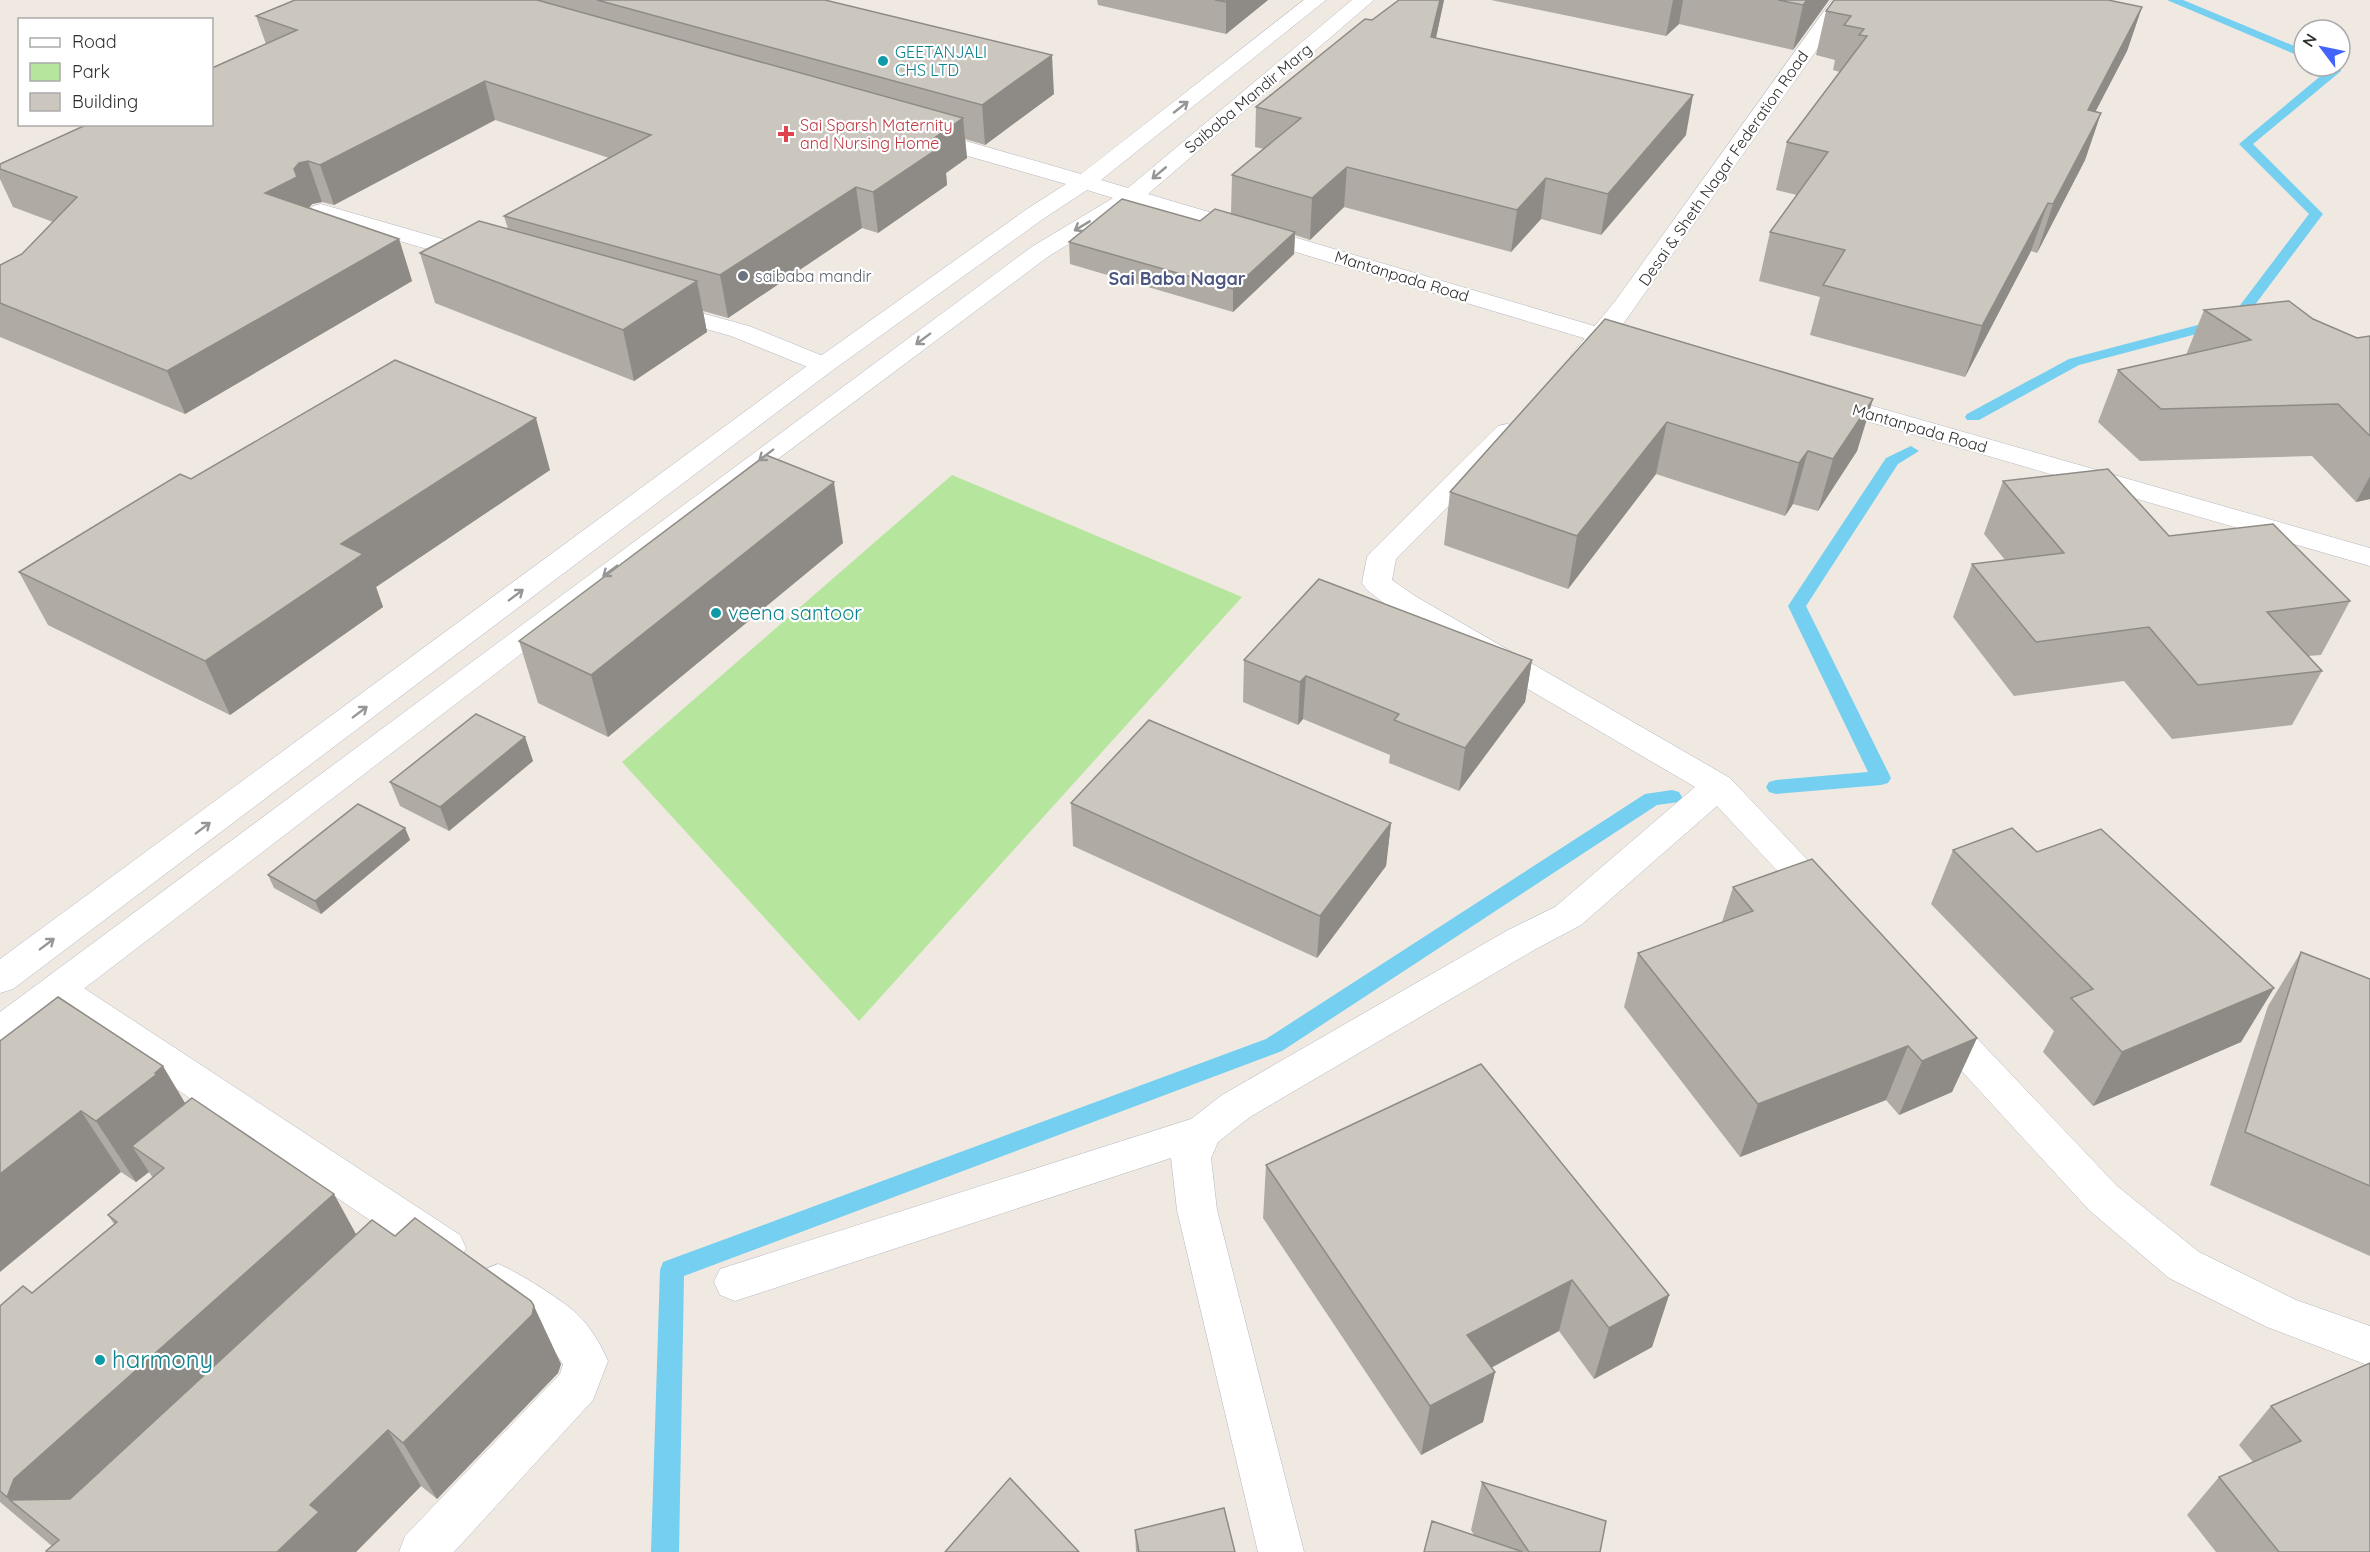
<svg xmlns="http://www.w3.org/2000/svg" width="2370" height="1552" font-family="Quicksand,sans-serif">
<rect width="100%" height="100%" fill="#efe9e1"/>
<polygon fill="#b6e59e" points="952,475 1242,597 859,1021 622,762"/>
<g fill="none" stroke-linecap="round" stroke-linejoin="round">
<g fill="#75cff0" fill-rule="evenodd">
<polygon points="2167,0 2183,0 2304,50 2304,58"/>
<polygon points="2341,65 2341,71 2253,144 2323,214 2242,322 2079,365 1979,420 1967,420 1965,417 1967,414 2069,359 2232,316 2309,214 2239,144 2329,69 2326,66"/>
<polygon points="1911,446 1919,451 1898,464 1806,606 1891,778 1888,783 1881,785 1776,794 1769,792 1766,787 1769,782 1776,780 1868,772 1788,606 1886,458"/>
<polygon points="1672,790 1679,792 1682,797 1679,802 1657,805 1282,1051 684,1276 679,1552 651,1552 660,1270 663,1262 1266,1039 1645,794"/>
</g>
<defs>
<g id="street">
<path d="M 1832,0 L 1852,0 L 1611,341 C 1599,354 1593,365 1575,360 L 1571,355 L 1616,300 Z"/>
<polygon points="321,204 487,252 491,257 487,262 479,264 313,216 310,211 313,206"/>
<polygon points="661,302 749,326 833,360 837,365 833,370 824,373 815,370 731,336 652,314 649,309 652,304"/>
<polygon points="1507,424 1516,426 1520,432 1516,438 1396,559 1392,580 1415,596 1730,778 1836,890 1842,899 1836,908 1824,912 1812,908 1717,806 1581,925 1534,950 1250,1117 1218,1142 1211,1158 1217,1210 1304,1552 1258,1552 1177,1210 1171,1158 735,1301 720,1295 714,1282 720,1269 1191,1119 1222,1095 1508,930 1555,907 1695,787 1393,610 1367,590 1362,583 1367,557 1372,551 1498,426"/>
<polygon points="57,975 70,979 460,1235 466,1248 460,1261 445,1266 430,1261 44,999 39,989 44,979"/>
<polygon points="1939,1007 1952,1012 2117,1186 2199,1252 2296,1300 2370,1326 2370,1366 2267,1327 2169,1278 2089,1210 1926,1032 1920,1022 1926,1012"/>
<path d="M 498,1264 C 518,1272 561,1299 577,1314 C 590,1326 601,1345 608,1361 L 593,1400 L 454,1552 L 399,1552 L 405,1536 L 560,1374 L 563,1364 L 548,1342 L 483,1296 L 477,1283 L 483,1270 Z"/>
</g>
<g id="secondary">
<polygon points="1304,0 1326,0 1101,180 1128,188 1352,0 1374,0 1148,194 1645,341 1649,346 1645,351 1636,354 1627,351 1135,204 1049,256 679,533 13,1043 0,1047 0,1012 1033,246 1113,198 1087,190 1043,219 833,370 13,989 0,993 0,959 815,360 1027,209 1066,184 915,141 912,136 915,131 923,130 931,131 1081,174"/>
<polygon points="1827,393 2370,548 2370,566 1818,407 1814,401 1818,395"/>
</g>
</defs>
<use href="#street" stroke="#b4b7c1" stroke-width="1"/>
<use href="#secondary" stroke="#b4b7c1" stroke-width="1"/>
<use href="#street" fill="#fff" fill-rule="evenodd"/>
<use href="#secondary" fill="#fff" fill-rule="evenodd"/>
</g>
<g fill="#afaba4">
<polygon points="295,0 825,0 1054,94 985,145 965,139 967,158 946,173 947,185 878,233 862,228 728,318 703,311 707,332 634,381 435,303 420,253 508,229 504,216 609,158 495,120 334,205 322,202 312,204 309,208 399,239 412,281 185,414 0,337 0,265 22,254 53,222 13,207 0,179 0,164 266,44 256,16"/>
<polygon points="1097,0 1268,0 1226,34 1098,5"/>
<polygon points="1399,0 1444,0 1436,38 1686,135 1601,235 1541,219 1511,252 1344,207 1310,240 1295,235 1294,254 1233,312 1070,264 1069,242 1200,221 1231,213 1232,175 1264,149 1255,147 1256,107"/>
<polygon points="1491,0 1829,0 1793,50 1679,24 1666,36"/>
<polygon points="2142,7 2127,51 2095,111 2101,113 2085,160 2037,253 2031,251 1965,377 1810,335 1820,297 1759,281 1770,232 1797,195 1776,190 1787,142 1840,72 1833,70 1835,60 1816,55 1826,11"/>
<polygon points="2204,310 2313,319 2357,338 2370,336 2370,499 2356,502 2312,456 2140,461 2098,422 2118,370 2186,355"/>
<polygon points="1605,319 1873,399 1857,451 1818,511 1793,504 1785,516 1656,474 1568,589 1444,545 1450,492"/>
<polygon points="550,470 376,587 383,607 230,715 48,625 19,572 191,479"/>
<polygon points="2003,481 2169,536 2350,601 2321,655 2308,656 2322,671 2292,725 2172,739 2124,681 2014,696 1953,617 1972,564 2005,560 1984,534"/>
<polygon points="843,543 608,737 538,703 519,641"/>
<polygon points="1244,660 1532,660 1525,702 1459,791 1389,763 1390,755 1303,719 1298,725 1243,702"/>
<polygon points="525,737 533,761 449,831 400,806 390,782"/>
<polygon points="1071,803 1391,823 1386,866 1317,958 1073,846"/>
<polygon points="405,828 410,840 321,914 274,888 268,875"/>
<polygon points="1953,850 2274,988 2241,1042 2093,1106 2043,1052 2054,1031 1931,904"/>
<polygon points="1733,887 1977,1038 1952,1092 1899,1115 1886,1100 1740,1157 1624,1007 1638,953 1722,922"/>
<polygon points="2301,952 2370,979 2370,1256 2210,1185 2268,1006"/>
<polygon points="0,1041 185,1104 356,1235 561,1364 558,1373 437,1499 421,1486 356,1552 47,1552 52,1546 0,1502 0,1306 32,1293 114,1224 108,1215 153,1178 149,1172 136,1182 121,1172"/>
<polygon points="1266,1165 1669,1295 1652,1347 1594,1379 1559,1331 1491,1368 1495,1372 1483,1422 1421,1455 1263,1218"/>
<polygon points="2370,1363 2370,1552 2216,1552 2187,1515 2219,1477 2253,1462 2239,1445 2271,1406"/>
<polygon points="1482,1482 1600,1552 1424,1552 1474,1535 1471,1530"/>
<polygon points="1135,1530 1235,1552 1136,1552"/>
</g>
<g fill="#8e8b86">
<polygon points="1229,0 1268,0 1226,34 1226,2"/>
<polygon points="1440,0 1444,0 1428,75 1431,37"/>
<polygon points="1673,0 1683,0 1679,24 1666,36"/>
<polygon points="1807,0 1829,0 1793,50 1803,5"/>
<polygon points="2142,7 2127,51 2072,157 2088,110"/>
<polygon points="1052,55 1054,94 985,145 982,105"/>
<polygon points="485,81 495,120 334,205 320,165"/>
<polygon points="1693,95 1686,135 1601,235 1608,194"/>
<polygon points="2101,113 2085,160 2037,253 2053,204"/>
<polygon points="963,118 967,158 946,173 947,185 878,233 873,192 930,141"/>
<polygon points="308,161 322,202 312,204 308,209 265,193 294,169 299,163"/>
<polygon points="1347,167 1344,207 1310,240 1312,198"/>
<polygon points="1546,178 1541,219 1511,252 1517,210"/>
<polygon points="856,187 862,228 728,318 720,275"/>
<polygon points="2048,203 2031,251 1965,377 1982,326"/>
<polygon points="1295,232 1294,254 1233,312 1233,289"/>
<polygon points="399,239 412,281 185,414 167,371"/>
<polygon points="697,281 707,332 634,381 623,330"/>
<polygon points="1873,399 1857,451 1818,511 1833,459"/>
<polygon points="536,418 550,470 376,587 383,607 230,715 205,661 341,544"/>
<polygon points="1667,422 1656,474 1568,589 1577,536"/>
<polygon points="1808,451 1793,504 1785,516 1799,463"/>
<polygon points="2370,476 2370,499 2356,502"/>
<polygon points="834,482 843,543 608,737 591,675"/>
<polygon points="1532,660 1525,702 1459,791 1465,748"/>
<polygon points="1306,676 1303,719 1298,725 1300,682"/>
<polygon points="525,737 533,761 449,831 440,807"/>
<polygon points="1391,823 1386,866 1317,958 1320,916"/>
<polygon points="405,828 410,840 321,914 315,901"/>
<polygon points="2274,988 2241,1042 2093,1106 2122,1052"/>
<polygon points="1977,1038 1952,1092 1899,1115 1922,1061"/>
<polygon points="1908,1046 1886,1100 1740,1157 1758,1104"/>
<polygon points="163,1066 200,1128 132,1146 149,1172 136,1182 96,1121"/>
<polygon points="81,1111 121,1172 0,1272 0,1174"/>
<polygon points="334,1194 367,1254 59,1540 10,1500 58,1552 7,1497 14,1479"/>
<polygon points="1572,1280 1559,1331 1457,1386 1467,1335"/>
<polygon points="1669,1295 1652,1347 1594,1379 1609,1328"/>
<polygon points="534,1306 561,1364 558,1373 437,1499 403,1443"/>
<polygon points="1495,1372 1483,1422 1421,1455 1430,1406"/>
<polygon points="388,1430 421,1486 356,1552 277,1552 310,1505"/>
</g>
<g fill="#cbc7bf" stroke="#8e8b86" stroke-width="1.5">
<polygon points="295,0 537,0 963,118 930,141 943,145 873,192 856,187 720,275 504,216 651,135 485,81 320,165 308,161 299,163 294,169 297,177 265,193 399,239 167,371 0,303 0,265 22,254 77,197 0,169 0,164 88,124 212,124 212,68 297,30 256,16"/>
<polygon points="597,0 825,0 1052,55 982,105"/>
<polygon points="1215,0 1229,0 1226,2"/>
<polygon points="1399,0 1440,0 1431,37 1693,95 1608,194 1546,178 1517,210 1347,167 1312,198 1232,175 1301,118 1256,107 1365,19 1372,20"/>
<polygon points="1778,0 1807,0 1803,5"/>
<polygon points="1834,0 2108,0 2142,7 2088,110 2101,113 2053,204 2048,203 1982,326 1823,285 1845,250 1770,232 1828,152 1787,142 1867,36 1859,35 1864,29 1844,25 1851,16 1826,11"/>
<polygon points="1122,199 1200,221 1215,209 1295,232 1233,289 1069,242"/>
<polygon points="479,221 697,281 623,330 420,253"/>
<polygon points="2289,301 2313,319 2357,338 2370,336 2370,436 2338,404 2161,409 2118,370 2251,340 2204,310"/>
<polygon points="1605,319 1873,399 1833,459 1808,451 1799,463 1667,422 1577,536 1450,492"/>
<polygon points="395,360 536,418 341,544 363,554 205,661 19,572 180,474 191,479"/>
<polygon points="766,455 834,482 591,675 519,641"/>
<polygon points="2108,469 2169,536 2273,524 2350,601 2267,612 2322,671 2198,685 2149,627 2036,642 1972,564 2064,553 2003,481"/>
<polygon points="1319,579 1532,660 1465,748 1394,720 1399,714 1306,676 1300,682 1244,660"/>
<polygon points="476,714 525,737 440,807 390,782"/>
<polygon points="1149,720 1391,823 1320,916 1071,803"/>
<polygon points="358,804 405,828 315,901 268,875"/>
<polygon points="2012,828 2037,852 2101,829 2274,988 2122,1052 2071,998 2093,989 1953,850"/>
<polygon points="1812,859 1977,1038 1922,1061 1908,1046 1758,1104 1638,953 1753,911 1733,887"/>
<polygon points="2301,952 2370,979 2370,1186 2245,1132"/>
<polygon points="58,997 163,1066 155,1073 157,1074 96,1121 81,1111 0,1174 0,1041"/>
<polygon points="1481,1064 1669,1295 1609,1328 1572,1280 1467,1335 1495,1372 1430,1406 1266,1165"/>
<polygon points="192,1098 334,1194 14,1479 7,1497 0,1491 0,1306 23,1286 32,1293 117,1222 108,1215 164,1168 132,1146"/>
<polygon points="415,1218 531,1301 534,1306 532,1315 403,1443 388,1430 310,1505 319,1512 277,1552 47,1552 46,1551 59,1540 10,1500 70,1499 372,1220 395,1236"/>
<polygon points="2370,1363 2370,1552 2279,1552 2219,1477 2301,1441 2271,1406"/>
<polygon points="1010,1478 1079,1552 945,1552"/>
<polygon points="1482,1482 1606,1521 1600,1552 1529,1552"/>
<polygon points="1224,1508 1235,1552 1139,1552 1135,1530"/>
<polygon points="1432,1521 1523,1552 1424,1552"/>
</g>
<defs><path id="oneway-shaft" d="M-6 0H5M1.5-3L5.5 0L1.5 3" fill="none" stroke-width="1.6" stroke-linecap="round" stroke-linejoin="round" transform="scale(1.5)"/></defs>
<g stroke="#969696">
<use href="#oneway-shaft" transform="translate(1181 107) rotate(-38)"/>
<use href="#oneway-shaft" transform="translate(1159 173) rotate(140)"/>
<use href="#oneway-shaft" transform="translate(1082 226) rotate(149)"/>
<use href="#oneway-shaft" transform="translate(923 339) rotate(143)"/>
<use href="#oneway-shaft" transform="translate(766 455) rotate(143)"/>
<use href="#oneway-shaft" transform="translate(610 571) rotate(143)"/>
<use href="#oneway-shaft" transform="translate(516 595) rotate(-37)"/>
<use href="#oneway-shaft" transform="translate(360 712) rotate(-37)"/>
<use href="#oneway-shaft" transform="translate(203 828) rotate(-37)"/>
<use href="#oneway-shaft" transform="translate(47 944) rotate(-37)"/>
</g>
<g fill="#0f9aa8" stroke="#fff" stroke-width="2">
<circle cx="883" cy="61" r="6"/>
<circle cx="716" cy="613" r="6"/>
<circle cx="100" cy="1360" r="6"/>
</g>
<path fill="#e0444e" stroke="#fff" stroke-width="2" d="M783 125h6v6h6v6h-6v6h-6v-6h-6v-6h6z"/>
<circle fill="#6b7280" stroke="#fff" stroke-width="2" cx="743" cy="276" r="6"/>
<g text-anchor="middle" stroke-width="4.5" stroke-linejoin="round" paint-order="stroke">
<g font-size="16" fill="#0d838f" stroke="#fff" text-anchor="start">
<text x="895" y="58">GEETANJALI<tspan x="895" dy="18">CHS LTD</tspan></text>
</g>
<g font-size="16" fill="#2e2e2e" stroke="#fff">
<text transform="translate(1248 98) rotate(-40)" y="6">Saibaba Mandir Marg</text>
<text transform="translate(1723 168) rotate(-55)" y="6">Desai &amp; Sheth Nagar Federation Road</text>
<text transform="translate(1402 276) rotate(17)" y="6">Mantanpada Road</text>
<text transform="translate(1920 428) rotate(16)" y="6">Mantanpada Road</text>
</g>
<g font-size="16" fill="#be3a42" stroke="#fff" text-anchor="start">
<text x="800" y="131">Sai Sparsh Maternity<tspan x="800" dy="18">and Nursing Home</tspan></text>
</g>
<g font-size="16" fill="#5b616d" stroke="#fff" text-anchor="start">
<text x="755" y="282">saibaba mandir</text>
</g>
<g font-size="18" font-weight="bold" fill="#4d5680" stroke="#fff">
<text x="1177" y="285">Sai Baba Nagar</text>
</g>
<g font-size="20" fill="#0d838f" stroke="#fff" text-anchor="start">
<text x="728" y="620">veena santoor</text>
</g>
<g font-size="24" fill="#0d838f" stroke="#fff" text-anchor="start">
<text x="112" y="1368">harmony</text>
</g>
</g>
<rect x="18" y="18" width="195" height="108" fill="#ffffff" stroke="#ababab" stroke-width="1.5"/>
<rect x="30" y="38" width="30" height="9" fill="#ffffff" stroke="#ababab" stroke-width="1.5"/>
<text x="72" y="48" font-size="18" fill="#2e2e2e">Road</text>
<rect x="30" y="63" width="30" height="18" fill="#b6e59e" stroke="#ababab" stroke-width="1.5"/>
<text x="72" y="78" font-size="18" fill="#2e2e2e">Park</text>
<rect x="30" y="93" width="30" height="18" fill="#cbc7bf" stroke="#ababab" stroke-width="1.5"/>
<text x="72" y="108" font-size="18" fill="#2e2e2e">Building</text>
<g transform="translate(2322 48) rotate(302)"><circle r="28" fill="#ffffff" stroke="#ababab" stroke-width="1.5"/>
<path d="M0-4.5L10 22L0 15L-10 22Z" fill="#4264fb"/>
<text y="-9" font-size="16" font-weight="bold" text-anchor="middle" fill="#2e2e2e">N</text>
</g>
</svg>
